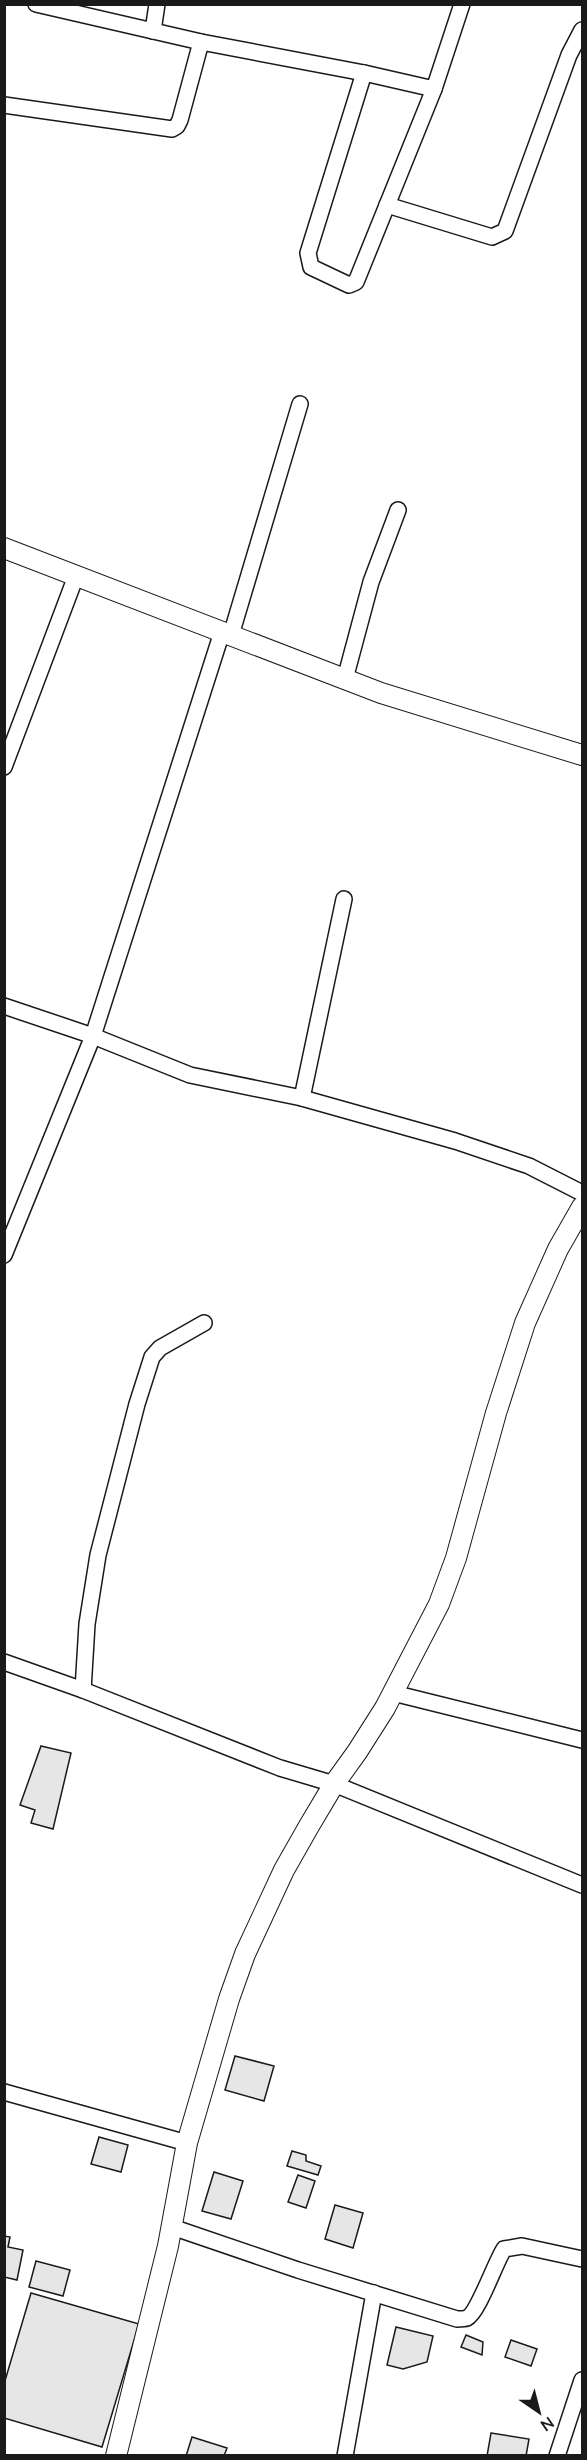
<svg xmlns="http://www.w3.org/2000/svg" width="587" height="2460" font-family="'Nunito Sans',sans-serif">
<rect width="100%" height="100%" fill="#fff"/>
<g fill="#e6e6e6" stroke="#1a1a1a" stroke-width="1.5">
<polygon points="41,1746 71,1753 53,1829 31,1823 35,1810 20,1805"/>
<polygon points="235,2056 274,2066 264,2101 225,2090"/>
<polygon points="99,2137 128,2145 121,2172 91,2164"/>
<polygon points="292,2151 306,2155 306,2161 321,2166 318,2175 287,2166"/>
<polygon points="214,2172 243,2181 231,2219 202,2211"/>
<polygon points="298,2175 315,2181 306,2208 288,2202"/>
<polygon points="335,2205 363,2213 353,2248 325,2239"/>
<polygon points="4,2236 10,2237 8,2247 23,2250 17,2280 4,2277"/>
<polygon points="36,2261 70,2270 63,2296 29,2287"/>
<polygon points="31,2293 139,2324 102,2447 4,2418 4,2384"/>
<polygon points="396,2327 433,2336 427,2362 403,2369 387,2365"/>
<polygon points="466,2335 483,2342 482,2355 461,2347"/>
<polygon points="511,2340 537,2349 531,2366 505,2357"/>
<polygon points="491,2433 529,2439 526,2456 487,2456"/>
<polygon points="192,2437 227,2448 224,2456 186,2456"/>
</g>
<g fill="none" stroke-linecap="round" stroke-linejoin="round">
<defs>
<g id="minor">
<polyline points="36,4 201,42"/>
<polyline points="153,31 157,4"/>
<polyline points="364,73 308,253 311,267 349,285 356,282 434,89 462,4"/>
<polyline points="4,105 172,129 177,126 180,120 201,42 364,73 434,89"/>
<polyline points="387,205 492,237 505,231 569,55 582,30"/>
<polyline points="231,635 300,404"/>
<polyline points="345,679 371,582 398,510"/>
<polyline points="4,767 76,576"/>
<polyline points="4,1006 93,1036 190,1075 302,1098 455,1141 529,1166 582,1193"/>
<polyline points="302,1098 344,899"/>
<polyline points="4,1255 93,1036 222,632"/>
<polyline points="4,1662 83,1690 280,1768 334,1784 582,1885"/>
<polyline points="83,1690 87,1624 98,1555 137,1404 152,1357 160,1348 204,1323"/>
<polyline points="393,1693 582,1740"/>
<polyline points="4,2092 187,2143"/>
<path d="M 172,2227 L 298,2270 L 457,2319 C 461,2319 464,2319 467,2318 C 478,2313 495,2263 504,2249 L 522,2246 L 582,2259"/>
<polyline points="345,2456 374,2293"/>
<polyline points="557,2456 582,2380"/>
</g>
<g id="tertiary">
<polyline points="4,548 381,693 582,755"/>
<polyline points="116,2456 168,2246 187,2143 229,1999 245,1954 284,1870 309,1826 334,1784 357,1752 385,1708 439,1604 456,1558 496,1413 525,1323 558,1249 582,1207"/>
</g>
</defs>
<use href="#minor" stroke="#1a1a1a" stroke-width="18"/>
<use href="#tertiary" stroke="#1a1a1a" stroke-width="22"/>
<use href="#minor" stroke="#fff" stroke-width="15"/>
<use href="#tertiary" stroke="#fff" stroke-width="20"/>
</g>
<rect width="587" height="2460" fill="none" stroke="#1a1a1a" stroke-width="12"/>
<g transform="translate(539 2412) rotate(145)" stroke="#ffffff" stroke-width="4.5" paint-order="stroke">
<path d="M0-4.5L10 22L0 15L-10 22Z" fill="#1a1a1a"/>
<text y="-9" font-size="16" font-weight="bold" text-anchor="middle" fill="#1a1a1a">N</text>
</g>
</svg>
